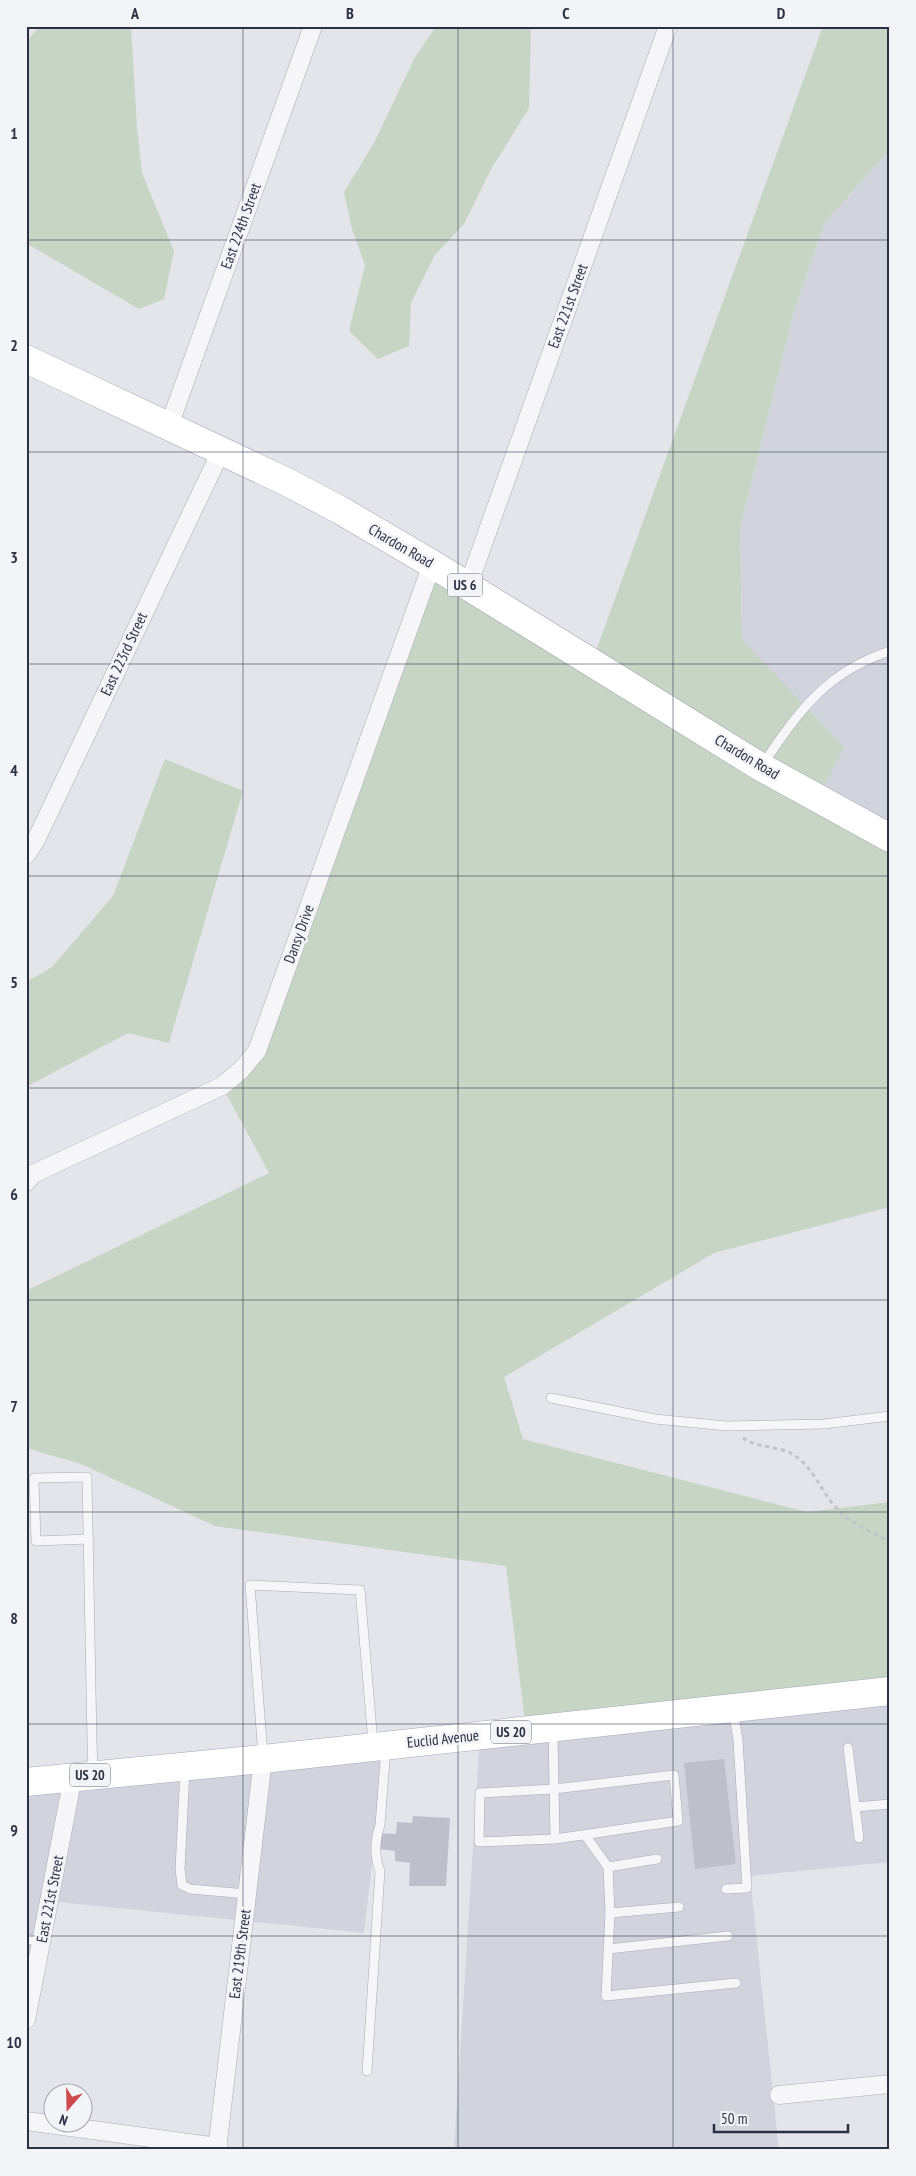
<svg xmlns="http://www.w3.org/2000/svg" width="916" height="2176" font-family="'PT Sans Narrow',sans-serif">
<rect width="100%" height="100%" fill="#e3e5eb"/>
<g fill="#d1d4dd">
<polygon points="890,149 890,838 817,799 742,640 740,528 793,315 825,222"/>
<polygon points="890,1691 890,1862 750,1876 779,2150 454,2150 480,1735"/>
<polygon points="386,1745 364,1933 49,1901 37,1961 26,1959 26,1782"/>
</g>
<g fill="#c6d5c4">
<polygon points="40,26 131,26 137,127 142,173 174,251 164,299 139,309 26,243 26,42"/>
<polygon points="436,26 531,26 529,108 490,171 464,224 435,255 411,303 409,346 378,359 349,331 365,265 352,229 344,192 374,143 414,59"/>
<polygon points="823,26 890,26 890,149 825,222 793,315 740,528 742,640 844,747 817,799 890,838 890,1207 714,1253 504,1377 523,1439 807,1512 890,1502 890,1691 526,1730 506,1566 215,1526 81,1464 26,1448 26,1291 269,1173 222,1086 241,1070 432,564 592,662"/>
<polygon points="165,759 243,791 169,1043 128,1033 26,1087 26,982 52,967 113,896"/>
</g>
<g fill="#bdc0cb">
<polygon points="724,1759 736,1864 695,1869 684,1763"/>
<polygon points="413,1816 450,1818 446,1886 409,1886 410,1863 395,1861 395,1851 379,1849 380,1833 396,1834 397,1822 412,1823"/>
</g>
<g fill="none" stroke-linecap="round" stroke-linejoin="round">
<defs>
<g id="service">
<path d="M 763,764 C 799,711 826,672 890,651"/>
<polyline points="551,1398 655,1419 727,1426 824,1424 890,1416"/>
<polyline points="89,1539 36,1541 34,1478 87,1477 92,1741 93,1772"/>
<polyline points="553,1730 555,1839"/>
<polyline points="848,1748 859,1838"/>
<polyline points="263,1756 250,1585 360,1590 373,1743"/>
<polyline points="185,1770 180,1869 182,1885 190,1889 247,1894"/>
<polygon points="674,1775 678,1821 555,1839 479,1842 480,1793 554,1789"/>
<polyline points="855,1807 890,1804"/>
<polyline points="585,1835 608,1867 610,1913 679,1907"/>
<polyline points="608,1867 657,1859"/>
<polyline points="726,1889 747,1888 738,1740 733,1710"/>
<polyline points="610,1913 606,1996 736,1983"/>
<polyline points="26,1939 41,1941"/>
<polyline points="608,1949 728,1936"/>
<path d="M 367,2071 L 380,1871 C 374,1856 375,1840 380,1825 L 386,1748"/>
</g>
<g id="minor">
<polyline points="169,426 313,26"/>
<polyline points="468,586 668,26"/>
<polyline points="26,855 36,840 221,451"/>
<polyline points="26,1182 33,1174 222,1086 241,1070 257,1051 432,564"/>
<polyline points="26,2020 73,1777"/>
<polyline points="779,2095 890,2084"/>
<polyline points="26,2121 218,2147"/>
<polyline points="217,2150 263,1759"/>
</g>
<g id="primary">
<polyline points="26,359 287,482 340,510 432,564 761,767 890,838"/>
<polyline points="26,1782 263,1759 890,1691"/>
</g>
</defs>
<use href="#service" stroke="#a8abb5" stroke-width="10"/>
<use href="#minor" stroke="#a8abb5" stroke-width="19"/>
<use href="#primary" stroke="#a2a8b6" stroke-width="29"/>
<path stroke="#c1c3ca" stroke-width="3" stroke-dasharray="4 4" stroke-linecap="butt" d="M 743,1438 C 758,1449 778,1445 794,1455 C 812,1467 819,1486 832,1503 C 846,1522 870,1531 890,1542"/>
<use href="#service" stroke="#f6f6f9" stroke-width="9"/>
<use href="#minor" stroke="#f6f6f9" stroke-width="18"/>
<use href="#primary" stroke="#fff" stroke-width="28"/>
</g>
<path fill="none" stroke="#2b3043" stroke-width="1" stroke-opacity="0.55" d="M 243,26 L 243,2150M 458,26 L 458,2150M 673,26 L 673,2150M 26,240 L 890,240M 26,452 L 890,452M 26,664 L 890,664M 26,876 L 890,876M 26,1088 L 890,1088M 26,1300 L 890,1300M 26,1512 L 890,1512M 26,1724 L 890,1724M 26,1936 L 890,1936"/>
<g text-anchor="middle" stroke-width="5" stroke-linejoin="round" paint-order="stroke">
<g fill="#f3f4f8" stroke="#676b79" stroke-width="1">
<rect x="447.5" y="573.5" width="35" height="23" rx="4"/>
<rect x="491" y="1720.5" width="40" height="23" rx="4"/>
<rect x="70" y="1763.5" width="40" height="23" rx="4"/>
</g>
<g font-size="14" font-weight="bold" fill="#2b3043">
<text x="465" y="590">US 6</text>
<text x="511" y="1737">US 20</text>
<text x="90" y="1780">US 20</text>
</g>
<g font-size="15" fill="#2b3043" stroke="#f3f4f8">
<text transform="translate(241 226) rotate(-70)" y="5">East 224th Street</text>
<text transform="translate(568 306) rotate(-70)" y="5">East 221st Street</text>
<text transform="translate(401 546) rotate(30)" y="5">Chardon Road</text>
<text transform="translate(124 654) rotate(-65)" y="5">East 223rd Street</text>
<text transform="translate(747 757) rotate(31)" y="5">Chardon Road</text>
<text transform="translate(299 934) rotate(-70)" y="5">Dansy Drive</text>
<text transform="translate(443 1739) rotate(-6)" y="5">Euclid Avenue</text>
<text transform="translate(50 1899) rotate(-79)" y="5">East 221st Street</text>
<text transform="translate(240 1954) rotate(-83)" y="5">East 219th Street</text>
</g>
</g>
<rect width="916" height="2176" fill="none" stroke="#f3f4f8" stroke-width="55"/>
<g transform="translate(68 2108) rotate(200)"><circle r="24" fill="#f3f4f8" stroke="#a3a6b0"/>
<path d="M0-4L9 19L0 12L-9 19Z" fill="#cd4a4d"/>
<text y="-8" font-size="14" font-weight="bold" text-anchor="middle" fill="#2b3043">N</text>
</g>
<path d="M714 2124v8h134v-8" fill="none" stroke="#2b3043" stroke-width="2.5"/>
<text x="721" y="2124" font-size="15" fill="#2b3043" stroke="#f3f4f8" stroke-width="4" paint-order="stroke">50 m</text>
<rect x="28" y="28" width="860" height="2120" fill="none" stroke="#2b3043" stroke-width="2"/>
<g font-size="16" text-anchor="middle" font-weight="bold" fill="#2b3043">
<text x="135" y="19">A</text>
<text x="350" y="19">B</text>
<text x="566" y="19">C</text>
<text x="781" y="19">D</text>
<text x="14" y="139">1</text>
<text x="14" y="351">2</text>
<text x="14" y="563">3</text>
<text x="14" y="776">4</text>
<text x="14" y="988">5</text>
<text x="14" y="1200">6</text>
<text x="14" y="1412">7</text>
<text x="14" y="1624">8</text>
<text x="14" y="1836">9</text>
<text x="14" y="2048">10</text>
</g>
</svg>
